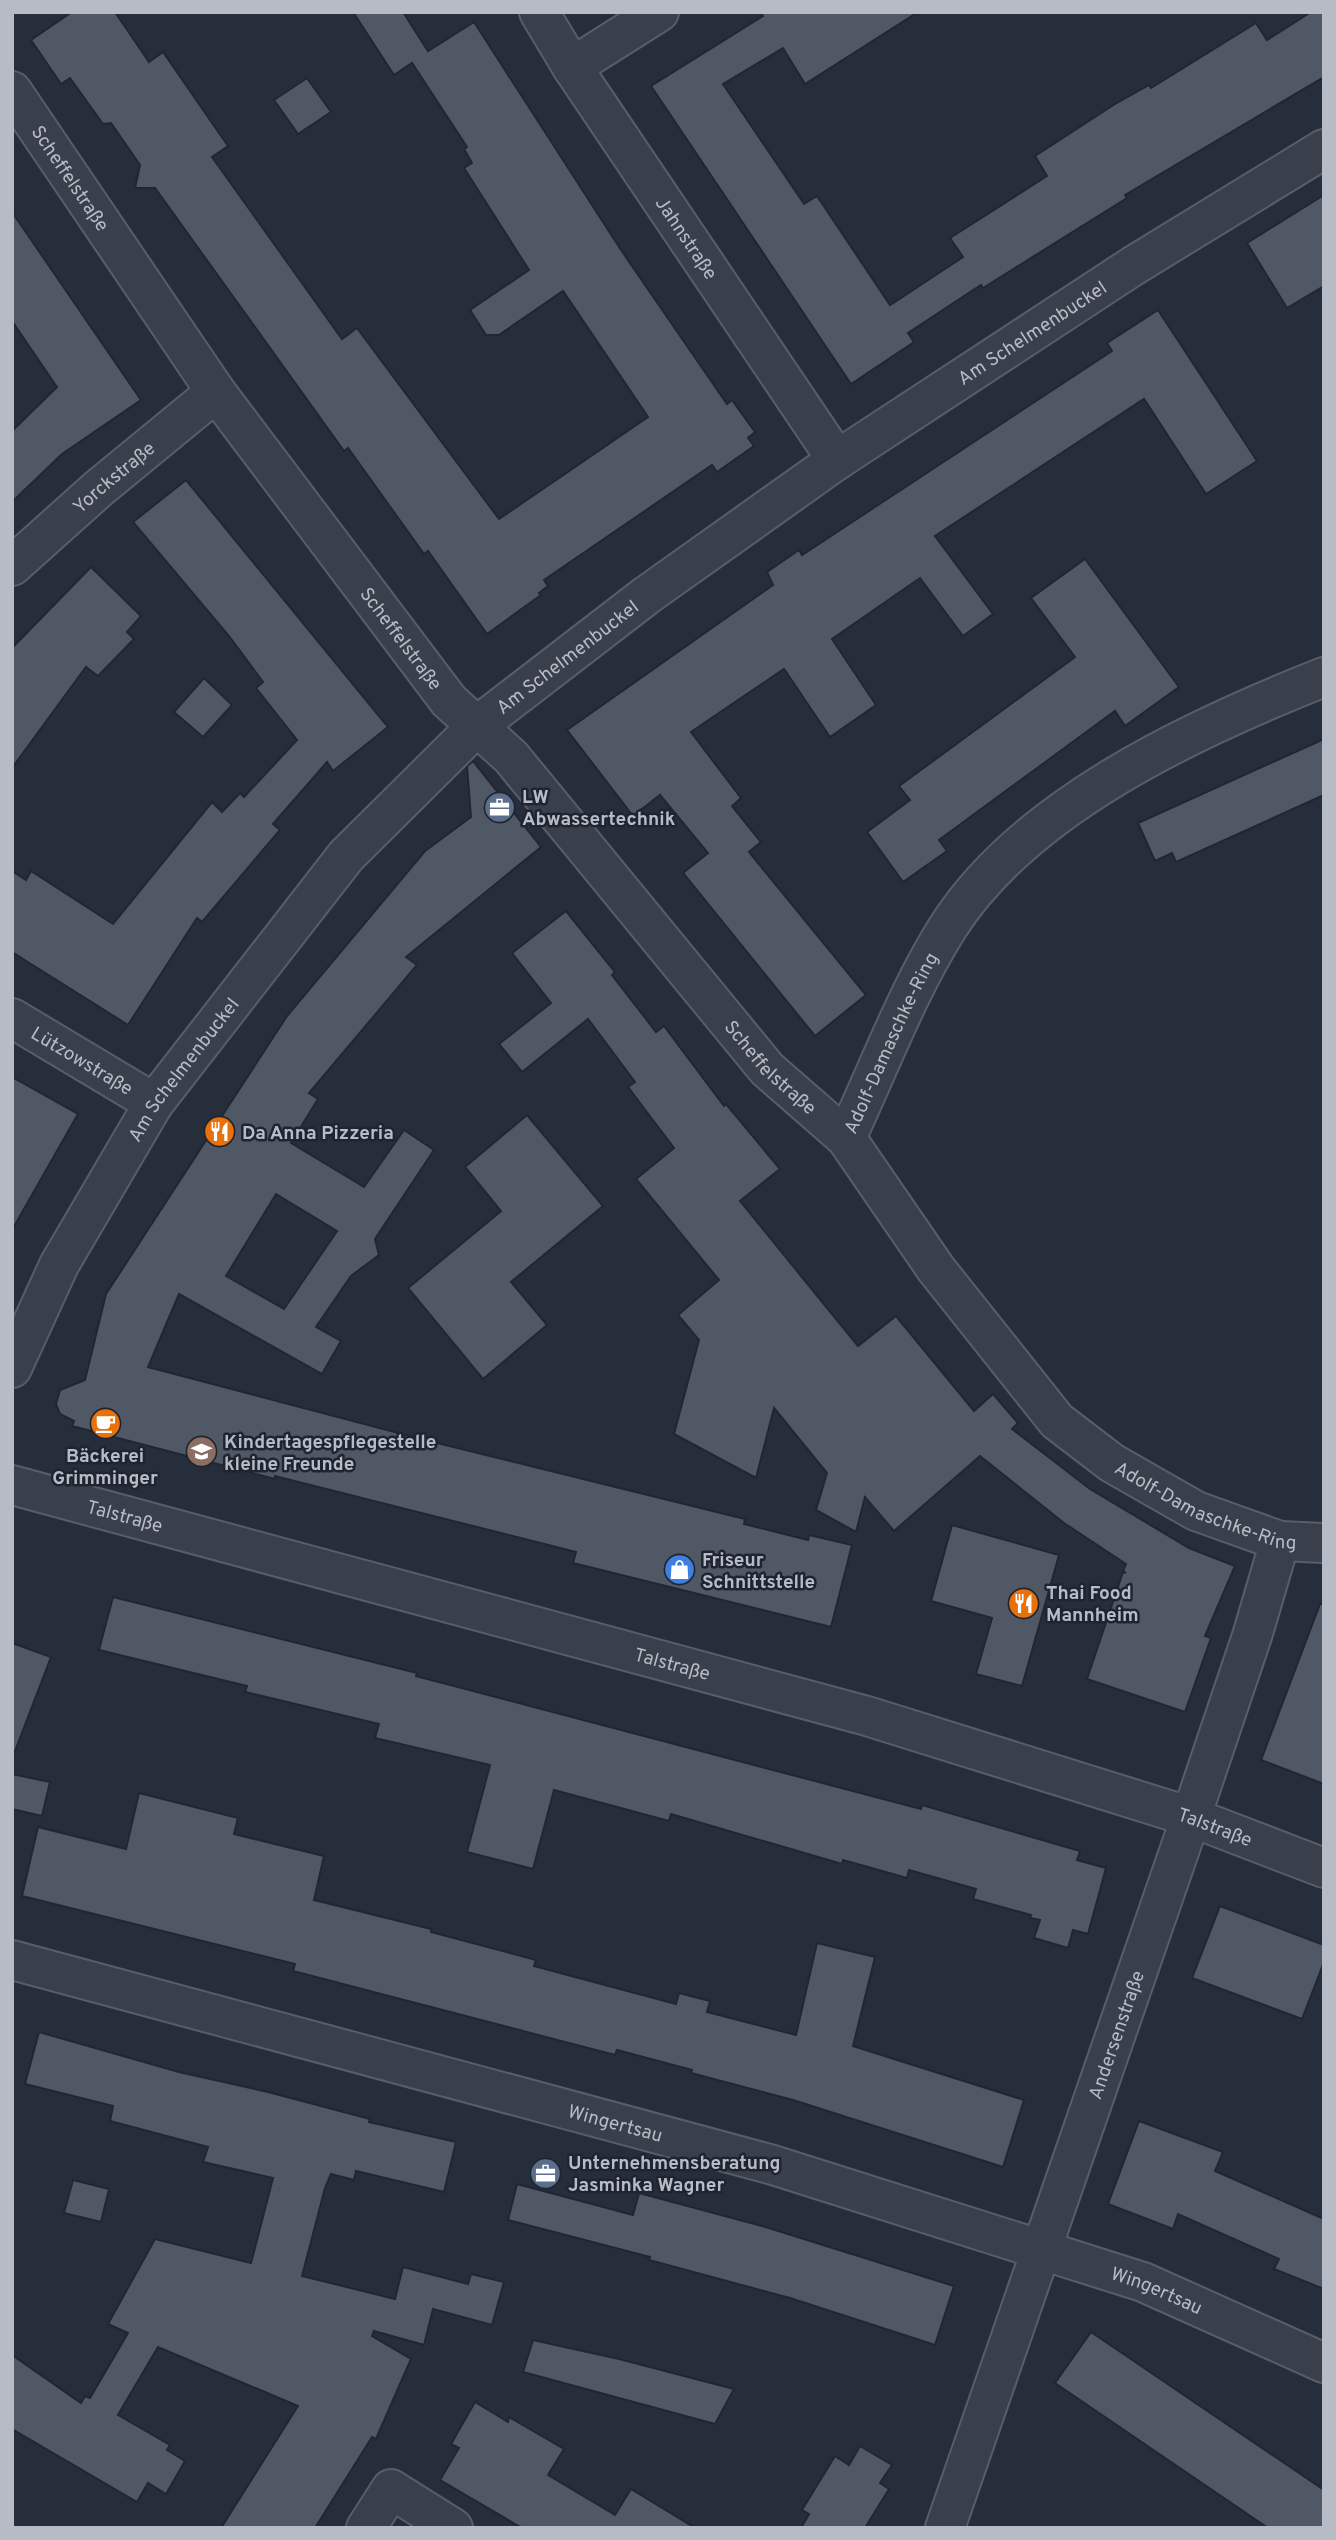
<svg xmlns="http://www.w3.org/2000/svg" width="1336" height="2540" font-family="Overpass,sans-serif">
<rect width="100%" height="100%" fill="#272e3b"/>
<g fill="#505765" stroke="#212732" stroke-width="2" fill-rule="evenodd">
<polygon points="72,12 115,12 149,62 163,52 228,146 212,157 342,339 357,328 499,519 648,417 563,291 499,335 486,335 470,310 529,270 464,168 472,163 464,149 467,147 412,63 394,75 353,12 403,12 428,51 474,22 621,250 727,404 732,400 755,432 748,438 754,446 717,472 712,465 544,580 548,586 539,593 541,595 487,634 428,551 424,554 348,448 344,451 155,188 135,188 140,165 111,123 103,124 70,78 61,84 31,40"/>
<polygon points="760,12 918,12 805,84 783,48 723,84 804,204 817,196 890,305 963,257 950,238 1047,176 1035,156 1115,104 1149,85 1151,88 1256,23 1267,40 1311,12 1324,12 1324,77 1125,195 1127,198 983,288 981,285 908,333 914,342 851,384 651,86 763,16"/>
<polygon points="307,78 331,112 298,134 274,100"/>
<polygon points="1324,195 1324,286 1287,308 1247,243"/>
<polygon points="12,212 141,400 62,454 12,502 12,431 57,387 12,321"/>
<polygon points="1158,310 1257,461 1206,494 1144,399 935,536 993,614 963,636 920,578 832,639 876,705 830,737 784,669 691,732 741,798 732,806 761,842 749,852 866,995 815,1036 683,873 708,853 660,795 633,816 567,730 773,585 767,572 799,550 802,555 1112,351 1107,343"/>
<polygon points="186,480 388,727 333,771 327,762 273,824 280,830 202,922 197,918 128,1025 12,952 12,871 26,880 31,871 113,924 212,802 222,812 240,793 244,797 297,740 256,688 263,682 229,636 133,522"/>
<polygon points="1085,559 1179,687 1125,726 1115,711 939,840 947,851 903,882 867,832 910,800 899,786 1075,657 1031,598"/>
<polygon points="91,567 141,616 127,632 134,639 98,676 86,667 12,768 12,648"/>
<polygon points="204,678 232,705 203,737 174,712"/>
<polygon points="1324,739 1324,795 1176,862 1172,853 1155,861 1138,823"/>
<path d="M 473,761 L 541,847 L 406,957 L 417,965 L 309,1093 L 318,1099 L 291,1143 L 364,1187 L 404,1130 L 434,1150 L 375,1239 L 379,1255 L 351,1276 L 316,1327 L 341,1341 L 322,1374 L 179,1294 L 148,1367 L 425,1440 L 745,1519 L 744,1524 L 808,1540 L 809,1535 L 852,1545 L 831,1627 L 573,1563 L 576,1552 L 275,1476 L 275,1479 L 72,1426 L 74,1421 L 60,1414 L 56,1404 L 60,1390 L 85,1380 L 106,1294 L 287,1016 L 425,851 L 471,817 L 467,766 ZM 276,1194 L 337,1231 L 284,1309 L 226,1276 Z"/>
<polygon points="566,911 615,972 612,975 656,1032 664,1026 724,1106 726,1104 780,1169 740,1201 858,1346 896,1316 974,1411 993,1394 1018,1423 1012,1429 1090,1489 1189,1548 1235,1566 1205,1636 1211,1638 1185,1712 1087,1679 1123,1572 1126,1573 1123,1571 1126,1564 1064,1523 980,1456 894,1531 865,1497 856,1532 816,1510 827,1473 774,1408 756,1478 674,1434 699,1340 678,1315 719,1280 636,1179 674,1148 628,1087 635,1082 588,1019 522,1072 499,1044 551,1003 512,953"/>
<polygon points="12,1077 78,1114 12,1230"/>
<polygon points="527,1115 603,1206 511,1282 547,1325 483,1379 408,1288 501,1211 465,1167"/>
<polygon points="952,1525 1059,1555 1022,1686 976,1674 992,1618 931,1601"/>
<polygon points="113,1597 417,1673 416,1676 921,1809 922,1805 1080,1851 1077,1860 1106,1868 1088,1934 1073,1930 1068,1948 1034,1938 1040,1920 1030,1918 1031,1915 973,1899 976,1889 909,1870 907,1878 843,1860 842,1864 671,1814 669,1821 554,1790 533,1869 467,1852 490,1765 375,1738 379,1724 245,1692 247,1686 99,1650"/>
<polygon points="1320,1604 1324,1604 1324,1784 1261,1760"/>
<polygon points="12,1643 51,1657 15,1751 12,1750"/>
<polygon points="12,1774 50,1782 42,1816 12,1809"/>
<polygon points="139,1793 238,1818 234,1834 324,1856 314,1900 431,1929 431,1932 536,1960 534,1966 676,2004 679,1993 710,2001 707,2012 796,2035 817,1943 875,1957 853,2046 1024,2100 1003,2167 793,2100 691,2073 692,2070 617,2050 615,2055 293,1971 295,1964 22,1896 38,1827 126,1849"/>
<polygon points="1220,1906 1324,1945 1324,1962 1302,2019 1192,1978"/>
<polygon points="39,2032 179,2072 268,2092 370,2119 369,2122 456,2142 444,2192 356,2171 354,2180 331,2174 325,2188 302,2276 395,2299 403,2267 468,2284 471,2274 504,2282 492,2325 433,2309 424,2345 374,2331 372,2336 411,2359 376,2439 372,2437 315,2528 221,2528 298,2406 158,2347 118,2415 170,2445 167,2450 185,2461 166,2494 148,2483 137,2502 12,2429 12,2355 81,2403 85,2396 90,2398 128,2333 108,2324 155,2239 251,2263 273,2178 203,2162 208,2147 110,2121 113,2106 25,2084"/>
<polygon points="1139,2121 1223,2152 1215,2171 1324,2219 1324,2289 1274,2269 1279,2259 1178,2214 1173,2229 1108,2204"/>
<polygon points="73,2180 109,2189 101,2222 64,2213"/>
<polygon points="517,2184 633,2215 639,2193 762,2226 954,2286 935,2345 790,2298 649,2260 650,2257 508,2220"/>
<polygon points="1091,2332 1324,2490 1324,2528 1268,2528 1055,2383"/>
<polygon points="533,2340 619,2359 734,2389 715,2424 523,2372"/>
<polygon points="475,2402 508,2422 509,2417 564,2449 548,2475 615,2515 631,2489 695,2528 522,2528 440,2480 459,2448 451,2444"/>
<polygon points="860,2446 892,2465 880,2483 889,2489 865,2528 801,2528 809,2514 802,2510 835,2456 849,2465"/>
</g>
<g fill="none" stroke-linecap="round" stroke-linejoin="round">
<defs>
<g id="street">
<path id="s1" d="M 539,12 L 572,67 L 837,460"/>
<polyline points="572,67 659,12"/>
<path id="s2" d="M 12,91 L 216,392 L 449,701 L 511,757 L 767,1069 L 846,1138 L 936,1269 L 1057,1421 L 1112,1463 L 1196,1511 L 1280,1541 L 1324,1543"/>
<path id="s3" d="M 12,566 L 98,489 L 216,392"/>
<path id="s4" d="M 12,1018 L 154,1103"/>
<path id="s5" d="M 846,1138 C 879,1068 907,992 948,927 C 1025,806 1195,728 1324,677"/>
<path id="s6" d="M 12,1368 L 59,1265 L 154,1103 L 346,856 L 477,726 L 647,595 L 837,460 L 1133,266 L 1324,149"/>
<path id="s7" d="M 12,1485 L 867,1716 L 1191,1817 L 1324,1868"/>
<path id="s8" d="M 12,1960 L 773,2165 L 1143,2282 L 1324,2363"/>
<polyline points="366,2528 391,2489 453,2528"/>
<path id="s9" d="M 945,2528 L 1191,1817 L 1253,1633 L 1280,1541"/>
</g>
</defs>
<use href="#street" stroke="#585e69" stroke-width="42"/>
<use href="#street" stroke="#3a404b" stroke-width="38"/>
</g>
<defs>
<symbol id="office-disc" viewBox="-11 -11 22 22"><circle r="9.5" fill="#5c6f8a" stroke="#1f2530"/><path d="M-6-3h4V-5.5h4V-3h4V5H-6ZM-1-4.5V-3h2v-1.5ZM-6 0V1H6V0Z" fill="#fff"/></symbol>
<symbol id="restaurant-disc" viewBox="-11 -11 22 22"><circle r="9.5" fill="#e8710a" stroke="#1f2530"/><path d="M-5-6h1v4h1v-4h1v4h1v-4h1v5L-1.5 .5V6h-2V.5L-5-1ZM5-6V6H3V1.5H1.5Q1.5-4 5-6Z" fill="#fff"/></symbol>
<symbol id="cafe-disc" viewBox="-11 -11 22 22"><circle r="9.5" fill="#e8710a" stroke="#1f2530"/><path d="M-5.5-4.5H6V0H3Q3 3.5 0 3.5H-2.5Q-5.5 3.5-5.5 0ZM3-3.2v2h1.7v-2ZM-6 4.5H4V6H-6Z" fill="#fff"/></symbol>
<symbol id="school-disc" viewBox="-11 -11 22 22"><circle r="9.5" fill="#8d6e63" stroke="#1f2530"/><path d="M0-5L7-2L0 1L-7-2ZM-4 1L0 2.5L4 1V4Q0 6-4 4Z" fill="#fff"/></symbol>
<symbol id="shop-disc" viewBox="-11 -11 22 22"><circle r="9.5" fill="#3f7fe0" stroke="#1f2530"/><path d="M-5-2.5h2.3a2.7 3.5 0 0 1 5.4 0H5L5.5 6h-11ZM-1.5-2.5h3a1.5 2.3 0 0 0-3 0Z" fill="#fff"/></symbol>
</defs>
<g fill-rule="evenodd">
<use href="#office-disc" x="482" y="790" width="35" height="35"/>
<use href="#restaurant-disc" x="202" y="1114" width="35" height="35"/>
<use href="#cafe-disc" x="88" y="1406" width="35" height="35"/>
<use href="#school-disc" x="184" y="1434" width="35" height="35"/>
<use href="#shop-disc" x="662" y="1552" width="35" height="35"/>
<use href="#restaurant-disc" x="1006" y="1586" width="35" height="35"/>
<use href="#office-disc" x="528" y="2156" width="35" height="35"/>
</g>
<g text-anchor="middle" stroke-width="5" stroke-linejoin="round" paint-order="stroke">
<g font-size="19" fill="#b6bbc6" stroke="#1f2530">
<text dy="7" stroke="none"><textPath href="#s2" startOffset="105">Scheffelstraße</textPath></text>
<text dy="7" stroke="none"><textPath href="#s1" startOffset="270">Jahnstraße</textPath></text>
<text dy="7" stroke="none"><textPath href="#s6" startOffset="1479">Am Schelmenbuckel</textPath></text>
<text dy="7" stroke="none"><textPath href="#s3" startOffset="135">Yorckstraße</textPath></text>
<text dy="7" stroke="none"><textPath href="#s2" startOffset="672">Scheffelstraße</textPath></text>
<text dy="7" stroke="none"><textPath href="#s6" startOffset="912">Am Schelmenbuckel</textPath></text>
<text dy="7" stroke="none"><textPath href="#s5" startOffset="105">Adolf-Damaschke-Ring</textPath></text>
<text dy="7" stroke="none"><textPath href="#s4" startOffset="82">Lützowstraße</textPath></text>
<text dy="7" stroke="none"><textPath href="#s2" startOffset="1239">Scheffelstraße</textPath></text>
<text dy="7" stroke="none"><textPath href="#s6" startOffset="345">Am Schelmenbuckel</textPath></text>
<text dy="7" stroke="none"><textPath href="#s2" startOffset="1869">Adolf-Damaschke-Ring</textPath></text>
<text dy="7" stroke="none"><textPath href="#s7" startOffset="117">Talstraße</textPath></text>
<text dy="7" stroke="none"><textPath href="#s7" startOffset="684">Talstraße</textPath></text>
<text dy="7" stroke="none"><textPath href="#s7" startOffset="1251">Talstraße</textPath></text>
<text dy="7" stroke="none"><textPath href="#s9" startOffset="522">Andersenstraße</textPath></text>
<text dy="7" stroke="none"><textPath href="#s8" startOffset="625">Wingertsau</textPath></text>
<text dy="7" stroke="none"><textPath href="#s8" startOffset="1192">Wingertsau</textPath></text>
</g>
<g font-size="19" font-weight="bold" fill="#b6bbc6" stroke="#1f2530" text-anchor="start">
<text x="522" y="803">LW<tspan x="522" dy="22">Abwassertechnik</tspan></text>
<text x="242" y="1139">Da Anna Pizzeria</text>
<text x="224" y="1448">Kindertagespflegestelle<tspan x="224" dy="22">kleine Freunde</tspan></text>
<text x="105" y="1462" text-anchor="middle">Bäckerei<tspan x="105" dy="22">Grimminger</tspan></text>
<text x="702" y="1566">Friseur<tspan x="702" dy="22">Schnittstelle</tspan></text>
<text x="1046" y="1599">Thai Food<tspan x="1046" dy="22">Mannheim</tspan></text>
<text x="568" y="2169">Unternehmensberatung<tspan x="568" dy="22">Jasminka Wagner</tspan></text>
</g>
</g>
<rect width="1336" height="2540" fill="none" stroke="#b6bbc6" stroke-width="28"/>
</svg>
